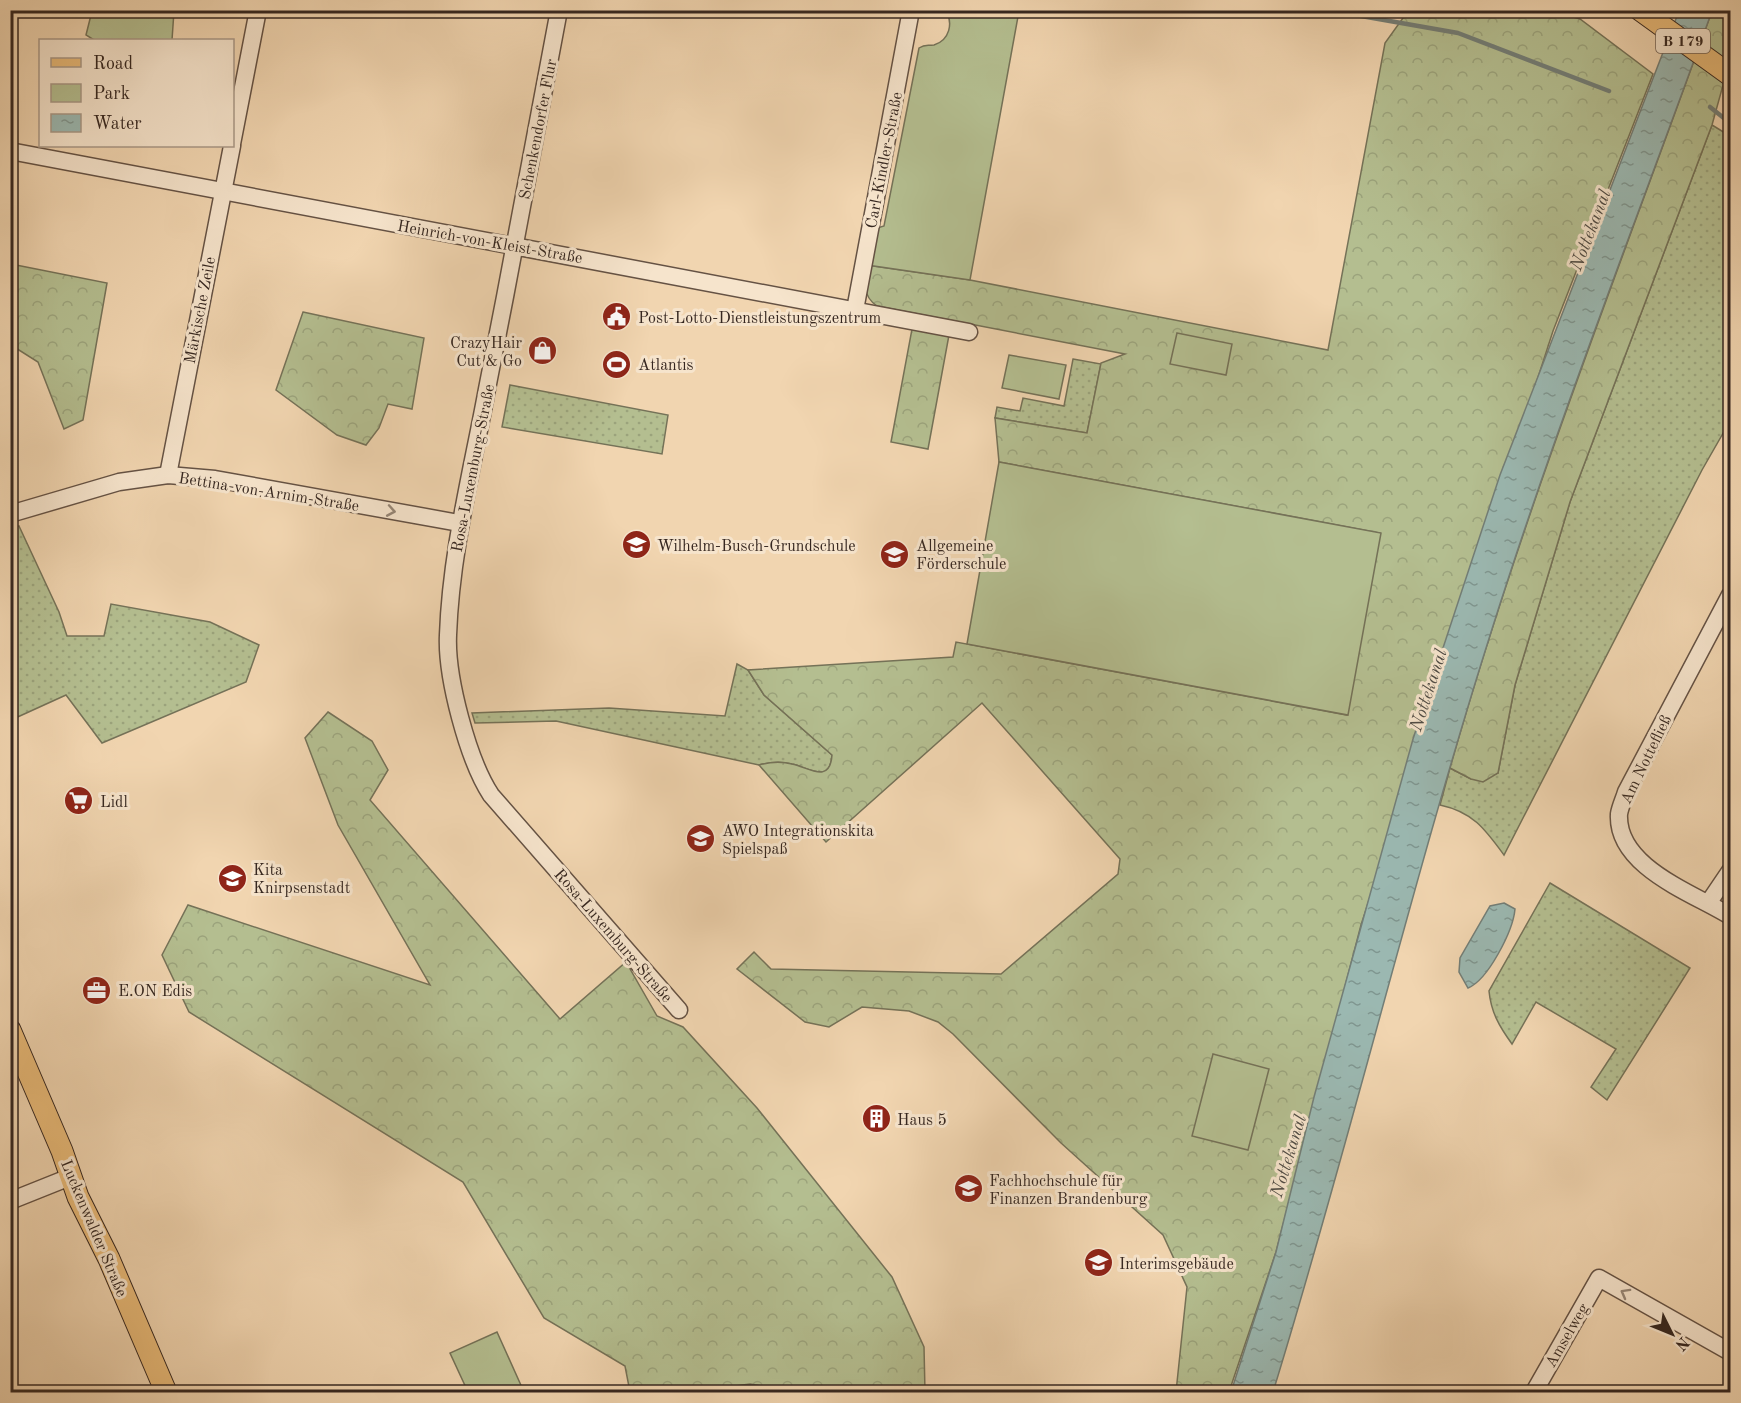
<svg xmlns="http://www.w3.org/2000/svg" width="1741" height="1403" font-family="'Old Standard TT',serif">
<defs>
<pattern id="grass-dots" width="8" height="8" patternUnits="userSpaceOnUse" patternTransform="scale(1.5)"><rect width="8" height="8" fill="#b4be90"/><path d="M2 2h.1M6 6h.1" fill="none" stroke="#9ba37c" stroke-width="1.8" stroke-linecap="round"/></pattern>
<pattern id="forest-crowns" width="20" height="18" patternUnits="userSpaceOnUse" patternTransform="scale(1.5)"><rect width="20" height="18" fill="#b4be90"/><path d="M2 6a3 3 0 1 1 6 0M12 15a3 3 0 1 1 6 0" fill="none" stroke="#9ba37c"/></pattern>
<pattern id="water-ripples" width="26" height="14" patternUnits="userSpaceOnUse" patternTransform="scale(1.5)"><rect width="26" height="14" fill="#9bb8b1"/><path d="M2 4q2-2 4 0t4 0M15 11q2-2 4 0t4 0" fill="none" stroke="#7f9690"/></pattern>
</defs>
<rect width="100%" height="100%" fill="#f1d5b0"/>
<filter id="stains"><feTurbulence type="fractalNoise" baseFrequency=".00333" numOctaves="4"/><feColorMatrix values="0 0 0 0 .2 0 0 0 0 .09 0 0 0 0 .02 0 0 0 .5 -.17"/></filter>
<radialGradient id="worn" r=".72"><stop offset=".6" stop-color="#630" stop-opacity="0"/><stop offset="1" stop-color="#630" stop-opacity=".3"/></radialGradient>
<g fill="url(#grass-dots)" stroke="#757258" stroke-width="1.5">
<path d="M 1712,125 L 1730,136 L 1730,421 L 1702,470 L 1504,855 C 1485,829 1473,812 1440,805 L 1450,768 L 1471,779 L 1498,773 L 1515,685 L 1570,502 Z"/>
<polygon points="1073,359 1101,364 1087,433 995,418 997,407 1020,411 1023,398 1064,406"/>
<polygon points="510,385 668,415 662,454 502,427"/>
<polygon points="19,526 59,612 67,636 104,636 111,604 210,622 259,645 246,682 102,743 66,695 11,720 10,529"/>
<path d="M 737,664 L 748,670 L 764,695 L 832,755 C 830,785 808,767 792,764 C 780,761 770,762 759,765 L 556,721 L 475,723 L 472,713 L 609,708 L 725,716 Z"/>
<path d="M 1550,883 L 1690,968 L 1607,1100 L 1591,1087 L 1616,1049 L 1536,1002 L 1512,1044 C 1499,1026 1491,1012 1489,991 Z"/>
</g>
<g fill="url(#forest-crowns)" stroke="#757258" stroke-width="1.5">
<path d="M 1408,11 L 1553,11 L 1580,19 L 1653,74 L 1553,331 L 1361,925 L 1276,1252 L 1229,1392 L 1176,1392 L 1187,1287 L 1163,1235 L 1061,1143 L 953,1034 L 938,1022 L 909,1011 L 862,1007 L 829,1027 L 805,1022 L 737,969 L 754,952 L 771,969 L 1001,974 L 1118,874 L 1120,859 L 982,703 L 826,842 L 759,765 C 770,762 780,761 792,764 C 808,767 830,785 832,755 L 764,695 L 748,670 L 953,657 L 956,642 L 1347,715 L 1380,533 L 999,462 L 995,418 L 1087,433 L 1101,363 L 1125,354 L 877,306 C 862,296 864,281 867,265 L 970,280 L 1328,350 L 1385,43 Z"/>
<path d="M 1712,11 L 1730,11 L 1730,60 L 1712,125 L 1570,502 L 1515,685 L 1498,773 L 1483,782 L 1471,779 L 1450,768 C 1523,511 1622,262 1712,11 Z"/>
<polygon points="11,264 107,283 83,420 64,429 38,362 11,345"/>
<polygon points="303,312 424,338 412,409 388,404 379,428 366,445 337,435 276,390"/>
<polygon points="912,329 949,335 928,449 891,442"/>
<polygon points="328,712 372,741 388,770 370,800 560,1019 626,962 657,1016 683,1027 757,1108 892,1277 924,1347 925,1392 797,1392 750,1384 691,1392 630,1392 625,1366 544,1318 463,1182 189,1012 162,955 188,905 430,985 338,825 305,738"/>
</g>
<g fill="#b4be90" stroke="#757258" stroke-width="1.5">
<polygon points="92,11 174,11 172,40 94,40 86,35"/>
<path d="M 946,11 L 1019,11 L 970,280 L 867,265 L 874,229 L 884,226 L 919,48 C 925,44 927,46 934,45 C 950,40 953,23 946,11 Z"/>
<polygon points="1177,333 1232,344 1226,375 1170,364"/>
<polygon points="1009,355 1066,365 1059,399 1002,388"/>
<polygon points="999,462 1381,533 1348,715 967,644"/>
<polygon points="1213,1054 1269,1069 1248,1150 1192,1136"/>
<polygon points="497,1332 524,1392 468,1392 450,1353"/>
</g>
<g fill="url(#water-ripples)" stroke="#737e77" stroke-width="1.5">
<path d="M 1679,11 L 1712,11 C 1638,216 1558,420 1492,629 C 1412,881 1351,1139 1273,1392 L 1231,1392 L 1276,1252 L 1314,1097 L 1413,739 L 1500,475 Z"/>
<path d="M 1504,903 L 1515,909 C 1513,931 1488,980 1468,988 L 1459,972 L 1460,958 L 1490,906 Z"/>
</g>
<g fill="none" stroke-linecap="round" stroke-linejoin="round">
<g stroke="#737e77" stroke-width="4.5">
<polyline points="1327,10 1458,33 1609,91"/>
<polyline points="1710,107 1730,123"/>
</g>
<defs>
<g id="minor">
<path d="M 559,10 C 535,137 512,263 487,389 C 472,471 451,551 448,635 C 446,677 468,760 491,795 L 679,1010"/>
<polyline points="232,144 258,10"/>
<polyline points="10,151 969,332"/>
<polyline points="855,310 911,10"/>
<polyline points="168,475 232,146"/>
<polyline points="10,514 119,482 168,475 215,479 459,523"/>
<path d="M 1730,595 L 1626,792 C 1624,799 1620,807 1619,814 C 1616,867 1693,893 1730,916"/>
<polyline points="1709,902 1730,871"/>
<polyline points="10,1201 70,1177"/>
<polyline points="1534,1392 1599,1278 1730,1352"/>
</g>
<g id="major">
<polyline points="1640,10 1730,75"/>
<polyline points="10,1030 62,1151 78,1197 109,1259 166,1392"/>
</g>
</defs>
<use href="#minor" stroke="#655244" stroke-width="19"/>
<use href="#major" stroke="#362720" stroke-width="23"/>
<use href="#minor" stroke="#f6e4cc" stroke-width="16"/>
<use href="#major" stroke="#e8ba78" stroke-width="21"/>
</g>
<defs><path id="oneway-chevron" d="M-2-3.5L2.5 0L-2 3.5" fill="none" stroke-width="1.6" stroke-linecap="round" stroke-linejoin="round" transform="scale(1.5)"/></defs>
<g stroke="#968676">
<use href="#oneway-chevron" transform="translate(391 511) rotate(10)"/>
<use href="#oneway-chevron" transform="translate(1625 1293) rotate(-151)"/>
</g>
<defs>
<symbol id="civic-disc" viewBox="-11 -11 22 22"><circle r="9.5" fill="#8f2418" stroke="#f6e4cc"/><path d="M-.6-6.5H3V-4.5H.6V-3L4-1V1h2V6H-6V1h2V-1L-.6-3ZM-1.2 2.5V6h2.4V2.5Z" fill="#fff"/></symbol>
<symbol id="shop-disc" viewBox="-11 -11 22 22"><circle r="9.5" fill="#8f2418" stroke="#f6e4cc"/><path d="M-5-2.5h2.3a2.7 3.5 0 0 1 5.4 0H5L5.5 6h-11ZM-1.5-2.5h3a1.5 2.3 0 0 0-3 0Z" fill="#fff"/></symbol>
<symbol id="stadium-disc" viewBox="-11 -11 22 22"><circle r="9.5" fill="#8f2418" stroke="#f6e4cc"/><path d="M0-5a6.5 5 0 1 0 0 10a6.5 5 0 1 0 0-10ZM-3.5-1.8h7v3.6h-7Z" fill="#fff"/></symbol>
<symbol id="school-disc" viewBox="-11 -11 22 22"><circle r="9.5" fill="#8f2418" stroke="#f6e4cc"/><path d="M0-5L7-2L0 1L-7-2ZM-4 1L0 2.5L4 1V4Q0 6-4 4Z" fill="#fff"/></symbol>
<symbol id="supermarket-disc" viewBox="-11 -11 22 22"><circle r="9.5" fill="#8f2418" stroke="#f6e4cc"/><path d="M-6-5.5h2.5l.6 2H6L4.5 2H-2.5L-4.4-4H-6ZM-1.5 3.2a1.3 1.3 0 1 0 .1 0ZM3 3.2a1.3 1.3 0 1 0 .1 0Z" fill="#fff"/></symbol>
<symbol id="office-disc" viewBox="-11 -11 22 22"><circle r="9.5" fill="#8f2418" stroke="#f6e4cc"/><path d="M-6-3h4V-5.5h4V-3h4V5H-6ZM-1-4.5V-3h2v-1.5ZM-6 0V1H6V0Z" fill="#fff"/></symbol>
<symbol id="building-disc" viewBox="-11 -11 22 22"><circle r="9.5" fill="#8f2418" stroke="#f6e4cc"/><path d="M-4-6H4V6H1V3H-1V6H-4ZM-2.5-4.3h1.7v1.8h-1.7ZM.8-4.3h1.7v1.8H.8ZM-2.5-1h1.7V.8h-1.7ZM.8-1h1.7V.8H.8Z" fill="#fff"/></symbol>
<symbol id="university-disc" viewBox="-11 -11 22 22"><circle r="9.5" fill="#8f2418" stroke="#f6e4cc"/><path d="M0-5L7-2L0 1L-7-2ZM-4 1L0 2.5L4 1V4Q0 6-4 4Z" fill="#fff"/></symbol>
</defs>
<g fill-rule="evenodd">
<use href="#civic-disc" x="600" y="300" width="33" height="33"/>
<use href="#shop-disc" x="526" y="334" width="33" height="33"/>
<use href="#stadium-disc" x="600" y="348" width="33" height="33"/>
<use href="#school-disc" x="620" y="528" width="33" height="33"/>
<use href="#school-disc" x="878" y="538" width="33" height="33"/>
<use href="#supermarket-disc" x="62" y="784" width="33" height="33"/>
<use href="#school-disc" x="684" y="822" width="33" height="33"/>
<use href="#school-disc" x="216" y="862" width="33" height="33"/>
<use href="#office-disc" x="80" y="974" width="33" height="33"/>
<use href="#building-disc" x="860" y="1102" width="33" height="33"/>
<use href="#university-disc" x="952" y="1172" width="33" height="33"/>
<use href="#university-disc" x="1082" y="1246" width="33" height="33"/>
</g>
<g text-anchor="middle" stroke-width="6" stroke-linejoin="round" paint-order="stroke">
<rect fill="#f6e4cc" stroke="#706054" stroke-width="1.5" x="1656" y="29" width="54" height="24" rx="4.5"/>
<g font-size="15" font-weight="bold" fill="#362720">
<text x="1683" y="46">B 179</text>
</g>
<g font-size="16" fill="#362720" stroke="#f6e4cc">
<text transform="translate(537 129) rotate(-79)" y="6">Schenkendorfer Flur</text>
<text transform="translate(883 160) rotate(-79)" y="6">Carl-Kindler-Straße</text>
<text transform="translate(490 241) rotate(10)" y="6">Heinrich-von-Kleist-Straße</text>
<text transform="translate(199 310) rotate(-79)" y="6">Märkische Zeile</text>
<text transform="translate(472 468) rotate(-79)" y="6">Rosa-Luxemburg-Straße</text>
<text transform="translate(269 491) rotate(9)" y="6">Bettina-von-Arnim-Straße</text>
<text transform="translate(1645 759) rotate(-64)" y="6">Am Nottefließ</text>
<text transform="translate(614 935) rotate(49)" y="6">Rosa-Luxemburg-Straße</text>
<text transform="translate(95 1228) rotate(67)" y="6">Luckenwalder Straße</text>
<text transform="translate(1566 1335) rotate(-60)" y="6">Amselweg</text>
</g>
<g font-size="16" fill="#362720" stroke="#f6e4cc" text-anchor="start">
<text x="638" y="323">Post-Lotto-Dienstleistungszentrum</text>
<text x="522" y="348" text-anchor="end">CrazyHair<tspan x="522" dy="18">Cut &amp; Go</tspan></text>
<text x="638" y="370">Atlantis</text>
<text x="657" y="551">Wilhelm-Busch-Grundschule</text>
<text x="916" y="551">Allgemeine<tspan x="916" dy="18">Förderschule</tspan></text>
<text x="100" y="807">Lidl</text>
<text x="722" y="836">AWO Integrationskita<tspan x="722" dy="18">Spielspaß</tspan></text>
<text x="253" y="875">Kita<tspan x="253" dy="18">Knirpsenstadt</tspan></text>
<text x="118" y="996">E.ON Edis</text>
<text x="897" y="1125">Haus 5</text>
<text x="989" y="1186">Fachhochschule für<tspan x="989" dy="18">Finanzen Brandenburg</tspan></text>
<text x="1119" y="1269">Interimsgebäude</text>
</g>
<g font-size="18" font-style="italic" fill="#4f4b44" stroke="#f6e4cc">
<text transform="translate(1590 230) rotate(-69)" y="6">Nottekanal</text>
<text transform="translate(1428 690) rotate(-72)" y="6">Nottekanal</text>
<text transform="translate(1288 1156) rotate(-73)" y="6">Nottekanal</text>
</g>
</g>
<rect width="1741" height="1403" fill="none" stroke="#f1d5b0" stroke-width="36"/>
<rect x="12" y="12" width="1717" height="1379" fill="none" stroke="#362720" stroke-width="3"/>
<rect x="18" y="18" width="1705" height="1367" fill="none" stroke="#362720" stroke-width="1.5"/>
<rect x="39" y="39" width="195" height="108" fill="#f6e4cc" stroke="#a99887" stroke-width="1.5"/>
<rect x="51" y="58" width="30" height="9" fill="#e8ba78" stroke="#a99887" stroke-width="1.5"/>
<text x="93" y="69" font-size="18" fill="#362720">Road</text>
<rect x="51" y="84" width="30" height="18" fill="#b4be90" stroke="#a99887" stroke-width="1.5"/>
<text x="93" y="99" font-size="18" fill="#362720">Park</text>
<rect x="51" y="114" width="30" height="18" fill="url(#water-ripples)" stroke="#a99887" stroke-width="1.5"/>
<text x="93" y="129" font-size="18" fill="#362720">Water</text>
<g transform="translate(1672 1334) rotate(133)" stroke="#f6e4cc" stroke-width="4.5" paint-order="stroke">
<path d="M0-4.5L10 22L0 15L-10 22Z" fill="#362720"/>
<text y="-9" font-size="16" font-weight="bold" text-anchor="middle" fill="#362720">N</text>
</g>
<rect width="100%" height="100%" filter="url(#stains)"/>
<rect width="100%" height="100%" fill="url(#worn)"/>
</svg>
